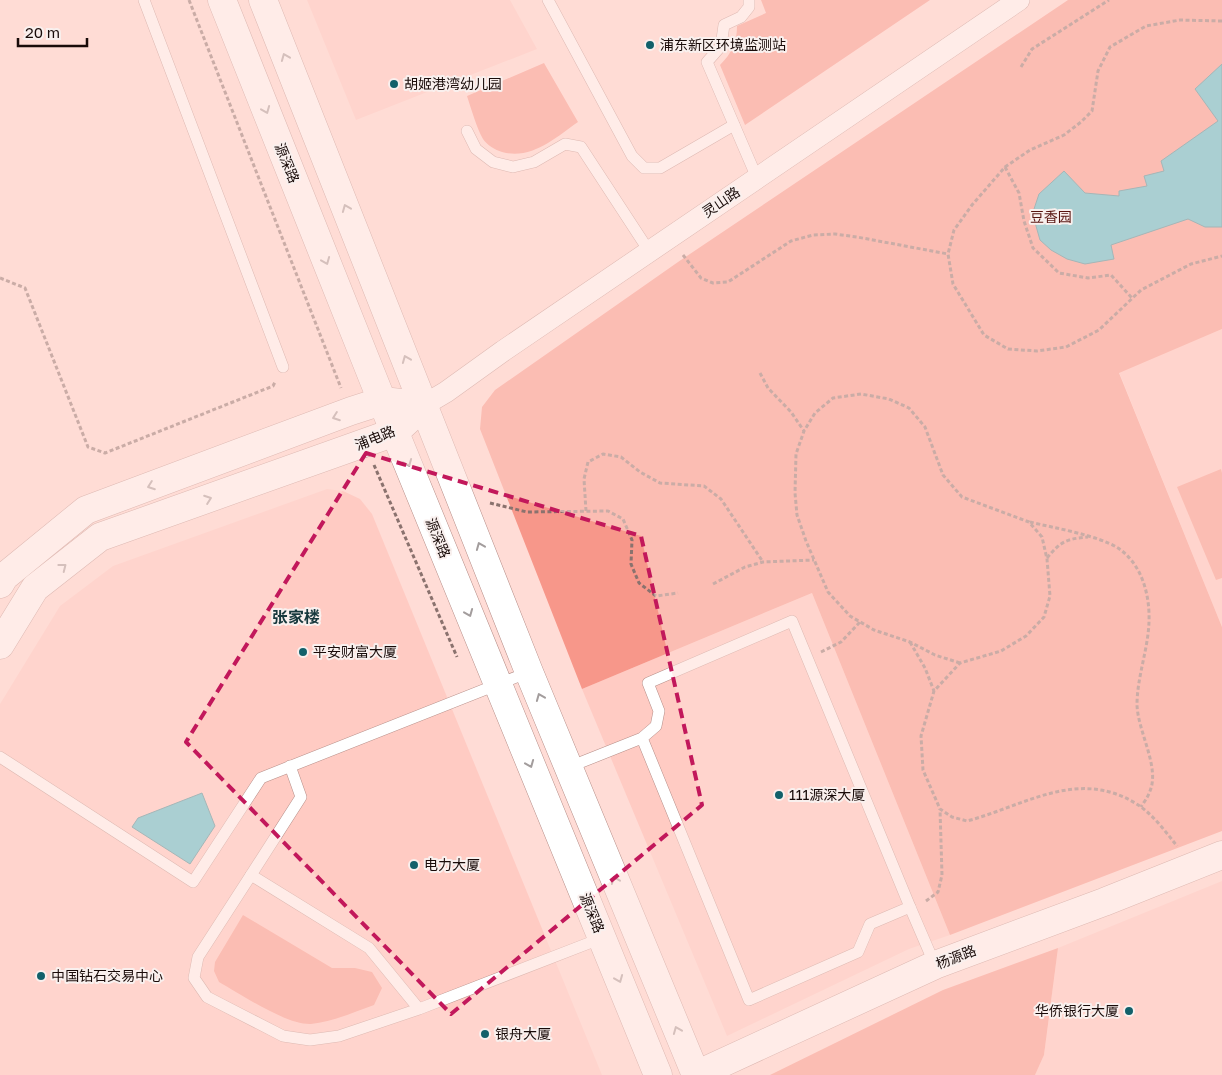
<svg xmlns="http://www.w3.org/2000/svg" width="1222" height="1075" font-family="'Golos Text','Noto Sans SC',sans-serif">
<rect width="100%" height="100%" fill="#ffdcd6"/>
<g fill="#ffcbc3">
<polygon points="307,0 510,0 537,49 356,120"/>
<polygon points="1222,329 1222,627 1119,372"/>
<polygon points="327,489 343,491 360,499 372,514 602,1075 0,1075 0,704 60,606 113,566"/>
<polygon points="812,593 950,935 909,949 727,1036 582,689"/>
<polygon points="1222,881 1222,1075 1035,1075 1044,1055 1058,948"/>
</g>
<g fill="#f7978a">
<path d="M 761,0 L 930,0 L 745,125 L 720,65 C 731,54 737,43 737,26 L 766,13 Z"/>
<polygon points="1068,0 1222,0 1222,329 1119,373 1222,627 1222,831 950,935 812,593 582,689 480,429 482,407 495,390 678,262"/>
<path d="M 544,63 L 578,122 C 555,138 532,160 502,152 C 495,150 487,145 483,139 C 477,129 471,108 467,96 Z"/>
<polygon points="1221,469 1222,473 1222,578 1216,580 1177,487"/>
<path d="M 243,915 L 332,968 L 355,968 L 372,972 L 382,988 L 374,1005 C 354,1012 332,1022 311,1024 C 286,1025 242,995 219,982 L 214,971 L 215,962 Z"/>
<polygon points="1058,948 1044,1055 1035,1075 770,1075 943,990"/>
</g>
<g fill="#44bece" stroke="#378893">
<polygon points="1222,64 1222,227 1205,227 1188,219 1111,245 1114,259 1085,264 1067,259 1051,250 1040,240 1036,226 1034,209 1039,194 1064,171 1085,193 1119,196 1119,191 1147,186 1144,176 1164,171 1161,161 1218,121 1195,89"/>
<polygon points="202,793 215,826 190,864 132,827 138,818"/>
</g>
<g fill="none" stroke-linecap="round" stroke-linejoin="round">
<defs>
<g id="lane">
<polyline points="144,0 283,367"/>
<polyline points="548,0 632,156 644,168 660,168 734,125"/>
<polyline points="749,0 749,7 741,17 724,25 721,46 707,62 757,178"/>
<polyline points="467,131 476,149 493,162 513,167 534,162 565,144 581,147 649,251"/>
<polyline points="0,757 193,882 261,778 529,672"/>
<polyline points="569,767 642,738 656,726 659,711 648,683 792,621 910,907 870,924 858,952 749,1000 642,738"/>
<polyline points="251,875 301,797 290,766"/>
<polyline points="910,907 935,965"/>
<polyline points="419,1009 339,1036 310,1040 283,1036 207,997 194,978 198,957 251,875 369,948 419,1009 602,938"/>
</g>
<polyline id="street" points="424,405 446,392 503,351 1019,0"/>
<g id="secondary">
<polyline points="222,0 382,401 658,1075"/>
<polyline points="263,0 529,672 696,1075"/>
<polyline points="0,584 4,577 86,510 351,411 382,401 401,403"/>
<polyline points="0,645 35,588 100,537 395,432 408,420"/>
<polyline points="696,1075 935,965 1104,902 1222,855"/>
</g>
</defs>
<use href="#lane" stroke="#b78f89" stroke-width="12"/>
<use href="#street" stroke="#b78f89" stroke-width="22"/>
<use href="#secondary" stroke="#b78f89" stroke-width="29"/>
<g stroke="#8a726e" stroke-width="3" stroke-dasharray="4 2.5" stroke-linecap="butt">
<polyline points="189,0 341,388"/>
<polyline points="1222,21 1180,20 1146,26 1110,47 1098,71 1092,111 1081,122 1064,135 1030,150 1005,167 972,205 954,230 948,254 953,284 984,335 1008,349 1037,351 1066,347 1099,330 1141,290 1191,264 1222,256"/>
<polyline points="1021,67 1032,49 1109,0"/>
<polyline points="1005,167 1019,193 1024,221 1033,248 1059,273 1088,278 1111,275 1132,298"/>
<polyline points="683,255 701,278 713,283 728,282 791,241 813,235 835,234 857,237 948,254"/>
<polyline points="0,278 25,288 88,447 105,453 273,386 275,382"/>
<polyline points="760,373 768,388 791,412 804,431"/>
<polyline points="374,465 457,657"/>
<polyline points="490,503 527,512 608,511 623,519 632,540 631,564 639,583 656,596 678,593"/>
<polyline points="586,511 584,479 588,462 603,454 621,457 640,472 660,483 704,486 721,499 763,562"/>
<path d="M 1030,522 C 1054,528 1097,535 1118,548 C 1142,564 1150,595 1149,622 C 1148,650 1137,677 1137,705 C 1138,732 1160,767 1150,791 C 1148,797 1144,802 1141,807"/>
<path d="M 1047,558 C 1061,541 1066,539 1088,537"/>
<polyline points="713,584 745,567 763,562 814,560"/>
<polyline points="910,642 925,668 934,691"/>
<polyline points="821,652 841,642 860,622"/>
<path d="M 960,663 L 935,655 L 910,642 L 874,630 L 850,616 L 828,592 L 806,541 L 797,515 L 795,493 L 796,454 L 804,431 L 815,413 L 833,398 L 861,394 L 889,399 L 909,408 L 925,427 L 943,475 L 962,497 L 1029,522 L 1042,537 L 1047,559 L 1050,596 L 1044,617 L 1026,636 L 1001,651 L 960,663 L 934,691 L 921,736 L 923,770 L 940,809 L 952,817 L 967,821 C 1024,806 1077,768 1135,803 C 1152,813 1165,831 1177,846"/>
<polyline points="926,901 938,892 942,875 940,809"/>
</g>
<use href="#lane" stroke="#fff" stroke-width="11"/>
<use href="#street" stroke="#fff" stroke-width="21"/>
<use href="#secondary" stroke="#fff" stroke-width="28"/>
</g>
<defs><path id="oneway-chevron" d="M-2-3.5L2.5 0L-2 3.5" fill="none" stroke-width="1.6" stroke-linecap="round" stroke-linejoin="round" transform="scale(1.25)"/></defs>
<g stroke="#a39d9d">
<use href="#oneway-chevron" transform="translate(285 57) rotate(-112)"/>
<use href="#oneway-chevron" transform="translate(266 110) rotate(68)"/>
<use href="#oneway-chevron" transform="translate(346 208) rotate(-112)"/>
<use href="#oneway-chevron" transform="translate(326 261) rotate(68)"/>
<use href="#oneway-chevron" transform="translate(406 359) rotate(-112)"/>
<use href="#oneway-chevron" transform="translate(336 417) rotate(160)"/>
<use href="#oneway-chevron" transform="translate(408 463) rotate(68)"/>
<use href="#oneway-chevron" transform="translate(151 486) rotate(160)"/>
<use href="#oneway-chevron" transform="translate(208 499) rotate(-20)"/>
<use href="#oneway-chevron" transform="translate(480 546) rotate(-112)"/>
<use href="#oneway-chevron" transform="translate(63 567) rotate(-38)"/>
<use href="#oneway-chevron" transform="translate(469 613) rotate(68)"/>
<use href="#oneway-chevron" transform="translate(540 697) rotate(-112)"/>
<use href="#oneway-chevron" transform="translate(530 764) rotate(68)"/>
<use href="#oneway-chevron" transform="translate(615 880) rotate(-112)"/>
<use href="#oneway-chevron" transform="translate(619 979) rotate(68)"/>
<use href="#oneway-chevron" transform="translate(677 1030) rotate(-112)"/>
</g>
<path d="M0 0H1222V1075H0ZM 366,453 L 641,536 L 702,805 L 451,1014 L 186,742 Z" fill="#ffdcd6" fill-opacity=".55" fill-rule="evenodd"/>
<path fill="none" stroke="#c2185b" stroke-width="4" stroke-dasharray="10 6" stroke-linejoin="round" d="M 366,453 L 641,536 L 702,805 L 451,1014 L 186,742 Z"/>
<g fill="#12606a" stroke="#f9f0ee" stroke-width="2">
<circle cx="650" cy="45" r="5"/>
<circle cx="394" cy="84" r="5"/>
<circle cx="303" cy="652" r="5"/>
<circle cx="779" cy="795" r="5"/>
<circle cx="414" cy="865" r="5"/>
<circle cx="41" cy="976" r="5"/>
<circle cx="1129" cy="1011" r="5"/>
<circle cx="485" cy="1034" r="5"/>
</g>
<g text-anchor="middle" stroke-width="4" stroke-linejoin="round" paint-order="stroke">
<g font-size="14" fill="#190b09" stroke="#f9f0ee" text-anchor="start">
<text x="660" y="50">浦东新区环境监测站</text>
<text x="404" y="89">胡姬港湾幼儿园</text>
<text x="313" y="657">平安财富大厦</text>
<text x="789" y="800">111源深大厦</text>
<text x="424" y="870">电力大厦</text>
<text x="51" y="981">中国钻石交易中心</text>
<text x="1119" y="1016" text-anchor="end">华侨银行大厦</text>
<text x="495" y="1039">银舟大厦</text>
</g>
<g font-size="14" fill="#190b09" stroke="#f9f0ee">
<text transform="translate(287 163) rotate(68)" y="5">源深路</text>
<text transform="translate(721 202) rotate(-34)" y="5">灵山路</text>
<text transform="translate(375 438) rotate(-22)" y="5">浦电路</text>
<text transform="translate(438 538) rotate(68)" y="5">源深路</text>
<text transform="translate(592 913) rotate(68)" y="5">源深路</text>
<text transform="translate(956 957) rotate(-21)" y="5">杨源路</text>
</g>
<g font-size="14" fill="#57140f" stroke="#f9f0ee">
<text x="1051" y="222">豆香园</text>
</g>
<g font-size="16" font-weight="bold" fill="#17383d" stroke="#f9f0ee">
<text x="296" y="623">张家楼</text>
</g>
</g>
<path d="M18 38v8h69v-8" fill="none" stroke="#190b09" stroke-width="2.5"/>
<text x="25" y="38" font-size="15" fill="#190b09" stroke="#f9f0ee" stroke-width="4" paint-order="stroke">20 m</text>
</svg>
